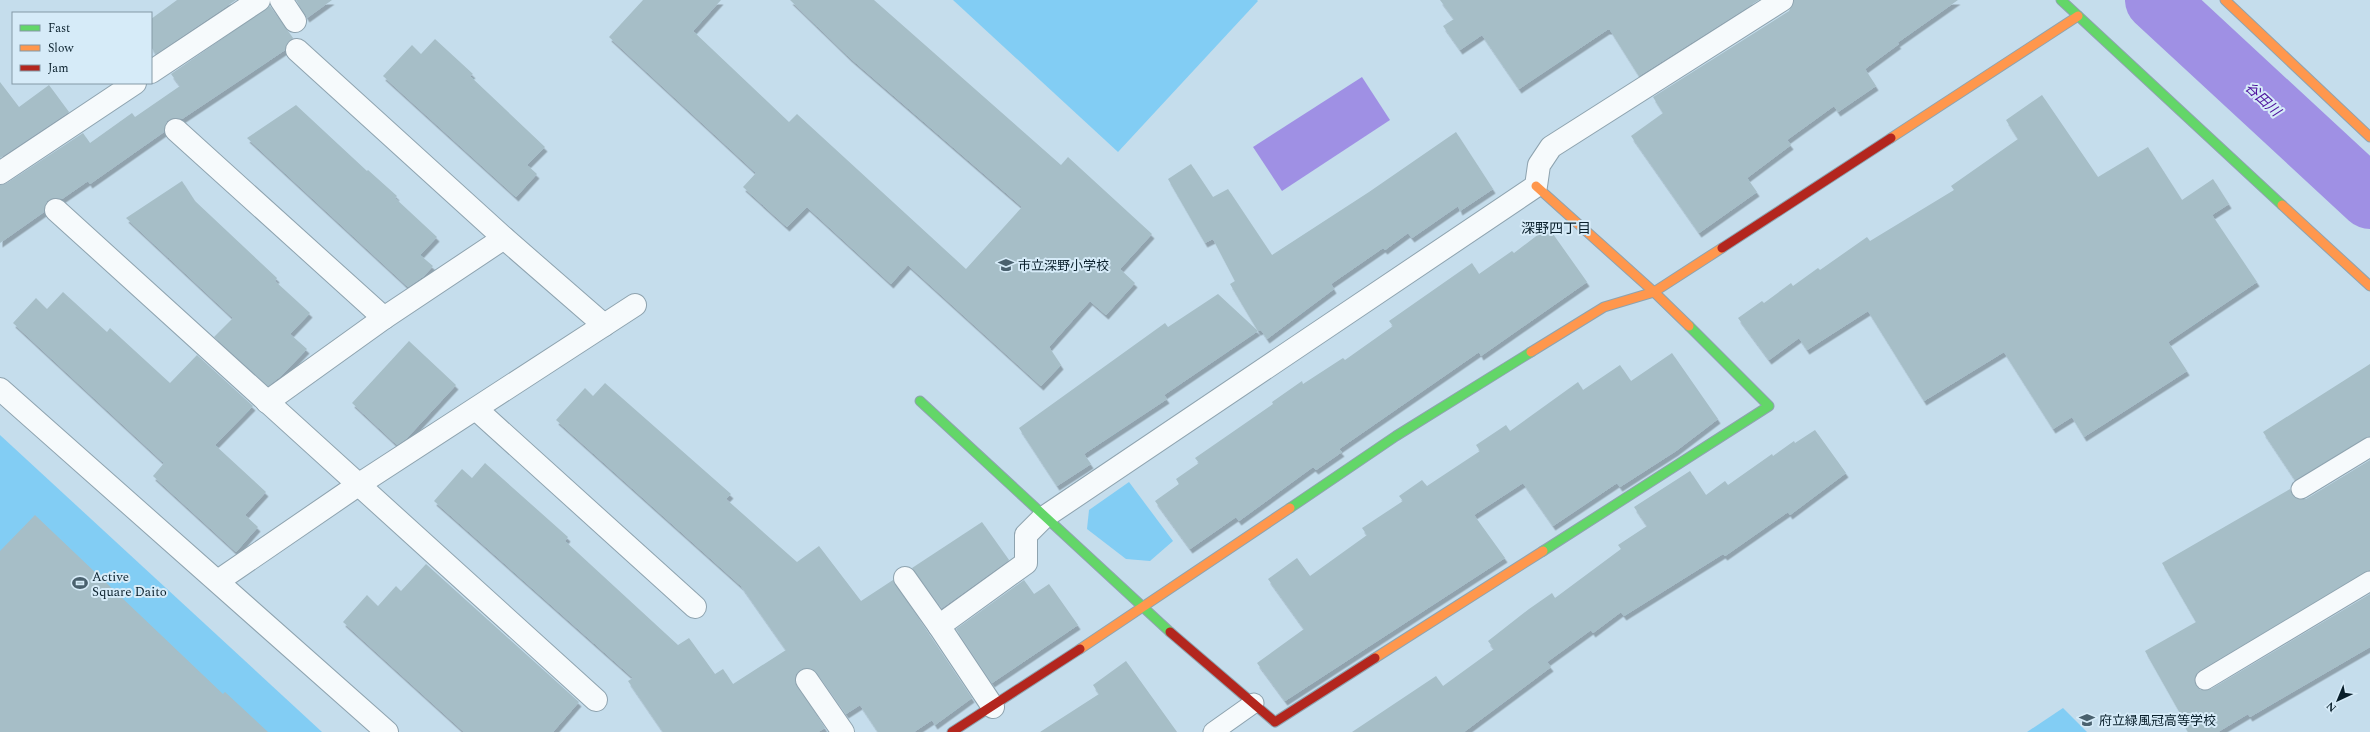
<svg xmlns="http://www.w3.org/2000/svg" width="2370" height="732" font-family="Spectral,'Noto Sans JP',serif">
<defs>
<filter id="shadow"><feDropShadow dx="2.5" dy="4.5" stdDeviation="0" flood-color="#0004"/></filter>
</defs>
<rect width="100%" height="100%" fill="#c5ddec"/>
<g fill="#82cdf4">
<polygon points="953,0 1257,0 1258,1 1118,152"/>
<polygon points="0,435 322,732 0,732"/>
<polygon points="1129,482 1173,541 1150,561 1126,559 1087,529 1089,510"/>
<polygon points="2063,708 2087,732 2027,732"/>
</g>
<polygon fill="#9f90e4" points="1362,77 1390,120 1282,191 1253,147"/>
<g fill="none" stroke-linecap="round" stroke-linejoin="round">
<polyline stroke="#9f90e4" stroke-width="62" points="2156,0 2370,198"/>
</g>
<g fill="#a6bec7" filter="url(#shadow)">
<polygon points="177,0 236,0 156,54 151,47 151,19"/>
<polygon points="296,0 332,0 307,18"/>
<polygon points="643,0 721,0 693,31 789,122 797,114 966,269 1022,207 850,58 790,0 874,0 1061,165 1068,157 1152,234 1120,269 1135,283 1106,315 1090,301 1049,347 1061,365 1041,386 908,265 891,284 807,207 787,227 743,187 756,173 609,37"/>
<polygon points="1440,0 1759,0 1639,76 1610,30 1607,30 1519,89 1482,35 1460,50 1443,26 1454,19"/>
<polygon points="1794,0 1958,0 1897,43 1899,44 1865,69 1876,86 1838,112 1834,106 1787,140 1791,145 1747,178 1757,192 1699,233 1631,136 1663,113 1653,97 1789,11"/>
<polygon points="270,6 293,38 288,42 285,50 182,119 173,118 167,121 164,132 90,184 88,181 62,199 53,198 47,201 44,212 0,243 0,185 7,183 83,133 90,143 132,113 135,117 180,86 171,74"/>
<polygon points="435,39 473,74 470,76 545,147 527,165 537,174 516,197 383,76 412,45 421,54"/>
<polygon points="0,82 19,107 49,85 69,112 0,158"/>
<polygon points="2042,95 2098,177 2148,147 2182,200 2213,179 2229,204 2212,215 2257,282 2168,342 2187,371 2084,437 2072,417 2053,429 2004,352 1924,401 1868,311 1807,350 1799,338 1769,360 1738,318 1762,301 1764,303 1791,283 1793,286 1818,268 1820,270 1867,237 1870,241 1954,190 1951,186 2018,139 2006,120"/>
<polygon points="296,105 367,171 368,170 397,196 395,198 437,237 420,255 433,266 424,276 408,287 247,138"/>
<polygon points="1456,132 1493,189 1460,211 1458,206 1412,238 1408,233 1385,250 1383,248 1331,284 1334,289 1267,339 1261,330 1258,331 1230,284 1235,281 1213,239 1205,243 1168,179 1191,164 1213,197 1228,189 1272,255 1369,192"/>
<polygon points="182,181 195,201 277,278 275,281 310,313 290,334 307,349 281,376 268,386 214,337 233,318 126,218"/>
<polygon points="1548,227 1587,282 1481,356 1479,352 1339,449 1342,452 1316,470 1313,467 1239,521 1236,517 1190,549 1155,501 1179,484 1176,479 1199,463 1195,458 1273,404 1272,402 1302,381 1303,384 1343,358 1345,360 1393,326 1389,321 1472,263 1479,274 1512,251 1514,253"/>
<polygon points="63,292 107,332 110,328 170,383 197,355 253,406 215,445 266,492 245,515 258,527 236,552 153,476 164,463 13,323 36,298 47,309"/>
<polygon points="1218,294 1258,331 1164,395 1167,399 1084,454 1091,464 1057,486 1019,428 1165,323 1168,327"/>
<polygon points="409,341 456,385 407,438 397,445 352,403"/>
<polygon points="1672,353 1718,419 1676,451 1620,487 1617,483 1553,526 1523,483 1474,515 1505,558 1285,701 1257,663 1304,629 1268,579 1297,558 1310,576 1367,535 1362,528 1403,501 1399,496 1422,480 1427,486 1480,451 1476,445 1506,425 1510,431 1578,382 1583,390 1620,365 1631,381"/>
<polygon points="2370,364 2370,436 2295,480 2263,432"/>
<polygon points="605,383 731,494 726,499 797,562 819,546 861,601 893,580 972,698 935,725 932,720 914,732 878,732 860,705 846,714 817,673 812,669 806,668 796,674 795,681 825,728 818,732 663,732 628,681 633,678 434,501 462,469 472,478 485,463 568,537 565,541 678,645 689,638 715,674 723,669 733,684 786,650 741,586 556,420 585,388 593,396"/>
<polygon points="1815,430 1846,473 1790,515 1788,512 1725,556 1723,554 1624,616 1621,612 1593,633 1591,630 1547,662 1551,667 1464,732 1352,732 1436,676 1443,686 1494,649 1488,641 1529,609 1552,593 1555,598 1621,549 1618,545 1647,526 1634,507 1690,471 1706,495 1725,481 1728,485 1772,454 1773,456 1794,441 1795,443"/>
<polygon points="2370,460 2370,570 2199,671 2194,681 2200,690 2211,689 2370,594 2370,647 2250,717 2248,714 2218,732 2188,732 2178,714 2180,713 2145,651 2196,622 2162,563 2290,489 2295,498 2306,499"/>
<polygon points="35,515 223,694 225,692 268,732 0,732 0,551"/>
<polygon points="982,522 1009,560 942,608 912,568"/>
<polygon points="426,564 579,702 553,732 464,732 343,622 367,595 378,606 396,586 401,591"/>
<polygon points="1024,580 1034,594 1049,584 1078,625 992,683 956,629"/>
<polygon points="1126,661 1177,732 1040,732 1099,694 1093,685"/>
</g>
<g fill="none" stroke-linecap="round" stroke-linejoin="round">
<defs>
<g id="lane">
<polyline points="2301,489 2370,447"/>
<polyline points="2205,680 2370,581"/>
<polyline points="1213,732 1254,703"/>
</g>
<g id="street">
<polyline points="281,0 295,21"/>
<polyline points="297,50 504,238 604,325"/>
<polyline points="151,72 259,0"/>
<polyline points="176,130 384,318"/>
<polyline points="0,173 135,83"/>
<polyline points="56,210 596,700"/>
<polyline points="0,389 387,732"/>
<polyline points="267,402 384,318 504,238"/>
<polyline points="476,409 695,607"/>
<polyline points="905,578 939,626"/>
<polyline points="218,581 358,485 635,305"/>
<polyline points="807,680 843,732"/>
<polyline points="993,707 939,626 1026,563 1026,535 1043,518 1536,186 1539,165 1551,147 1782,0"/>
</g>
<g id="fast">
<polyline points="2061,0 2282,205"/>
<polyline points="920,401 1170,632"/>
<polyline points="1290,508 1396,436 1531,352"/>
<polyline points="1543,551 1769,406 1689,326"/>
</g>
<g id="slow">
<polyline points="2225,0 2370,137"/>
<polyline points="1891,138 2078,16"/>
<polyline points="1536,186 1654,292 1689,326"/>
<polyline points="2282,205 2370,286"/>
<polyline points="1531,352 1604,307 1654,292 1722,248"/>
<polyline points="1080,649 1290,508"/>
<polyline points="1375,658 1543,551"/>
</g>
<g id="jam">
<polyline points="1722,248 1891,138"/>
<polyline points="1170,632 1275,722 1375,658"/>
<polyline points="952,732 1080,649"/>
</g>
</defs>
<use href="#lane" stroke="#8ea3af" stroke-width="21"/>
<use href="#street" stroke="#8ea3af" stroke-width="24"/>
<use href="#fast" stroke="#8ea3af" stroke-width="11"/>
<use href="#slow" stroke="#8ea3af" stroke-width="11"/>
<use href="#jam" stroke="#8ea3af" stroke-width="11"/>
<use href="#lane" stroke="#f6fafc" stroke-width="19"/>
<use href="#street" stroke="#f6fafc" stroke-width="22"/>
<use href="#fast" stroke="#63d668" stroke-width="9"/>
<use href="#slow" stroke="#ff974d" stroke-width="9"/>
<use href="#jam" stroke="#b3261e" stroke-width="9"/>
</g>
<defs>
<symbol id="school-bare" viewBox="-9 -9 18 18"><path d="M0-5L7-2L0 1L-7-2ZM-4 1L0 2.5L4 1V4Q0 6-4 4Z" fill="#4a616e" stroke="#d6ebf8" stroke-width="2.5" paint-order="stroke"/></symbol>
<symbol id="stadium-bare" viewBox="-9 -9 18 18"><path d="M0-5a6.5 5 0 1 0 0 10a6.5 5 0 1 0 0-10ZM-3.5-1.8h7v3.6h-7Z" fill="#4a616e" stroke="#d6ebf8" stroke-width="2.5" paint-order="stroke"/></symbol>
</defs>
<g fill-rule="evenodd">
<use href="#school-bare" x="995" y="254" width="22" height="22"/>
<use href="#stadium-bare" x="69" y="572" width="22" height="22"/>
<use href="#school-bare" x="2076" y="709" width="22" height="22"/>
</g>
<g text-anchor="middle" stroke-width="4" stroke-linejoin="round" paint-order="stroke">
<g font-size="13" fill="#081e2a" stroke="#d6ebf8" text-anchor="start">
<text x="1018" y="270">市立深野小学校</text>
<text x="92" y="581">Active<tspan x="92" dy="15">Square Daito</tspan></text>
<text x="2099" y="725">府立緑風冠高等学校</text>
</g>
<g font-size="14" font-style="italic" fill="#4e109d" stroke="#d6ebf8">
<text transform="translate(2263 99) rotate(43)" y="5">谷田川</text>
</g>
<g font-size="14" fill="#081e2a" stroke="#d6ebf8">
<text x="1556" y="233">深野四丁目</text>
</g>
</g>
<rect x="12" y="12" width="140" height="72" fill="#d6ebf8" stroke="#8499a6"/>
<rect x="20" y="25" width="20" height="6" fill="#63d668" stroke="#8499a6"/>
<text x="48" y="32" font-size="12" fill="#081e2a">Fast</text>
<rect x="20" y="45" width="20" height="6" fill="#ff974d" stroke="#8499a6"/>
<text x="48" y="52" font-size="12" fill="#081e2a">Slow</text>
<rect x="20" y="65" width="20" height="6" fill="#b3261e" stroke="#8499a6"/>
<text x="48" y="72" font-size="12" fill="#081e2a">Jam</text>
<g transform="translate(2338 700) rotate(224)" stroke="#d6ebf8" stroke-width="3" paint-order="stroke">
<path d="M0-3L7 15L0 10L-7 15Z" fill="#081e2a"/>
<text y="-6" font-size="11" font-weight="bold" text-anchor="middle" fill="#081e2a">N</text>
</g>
</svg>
